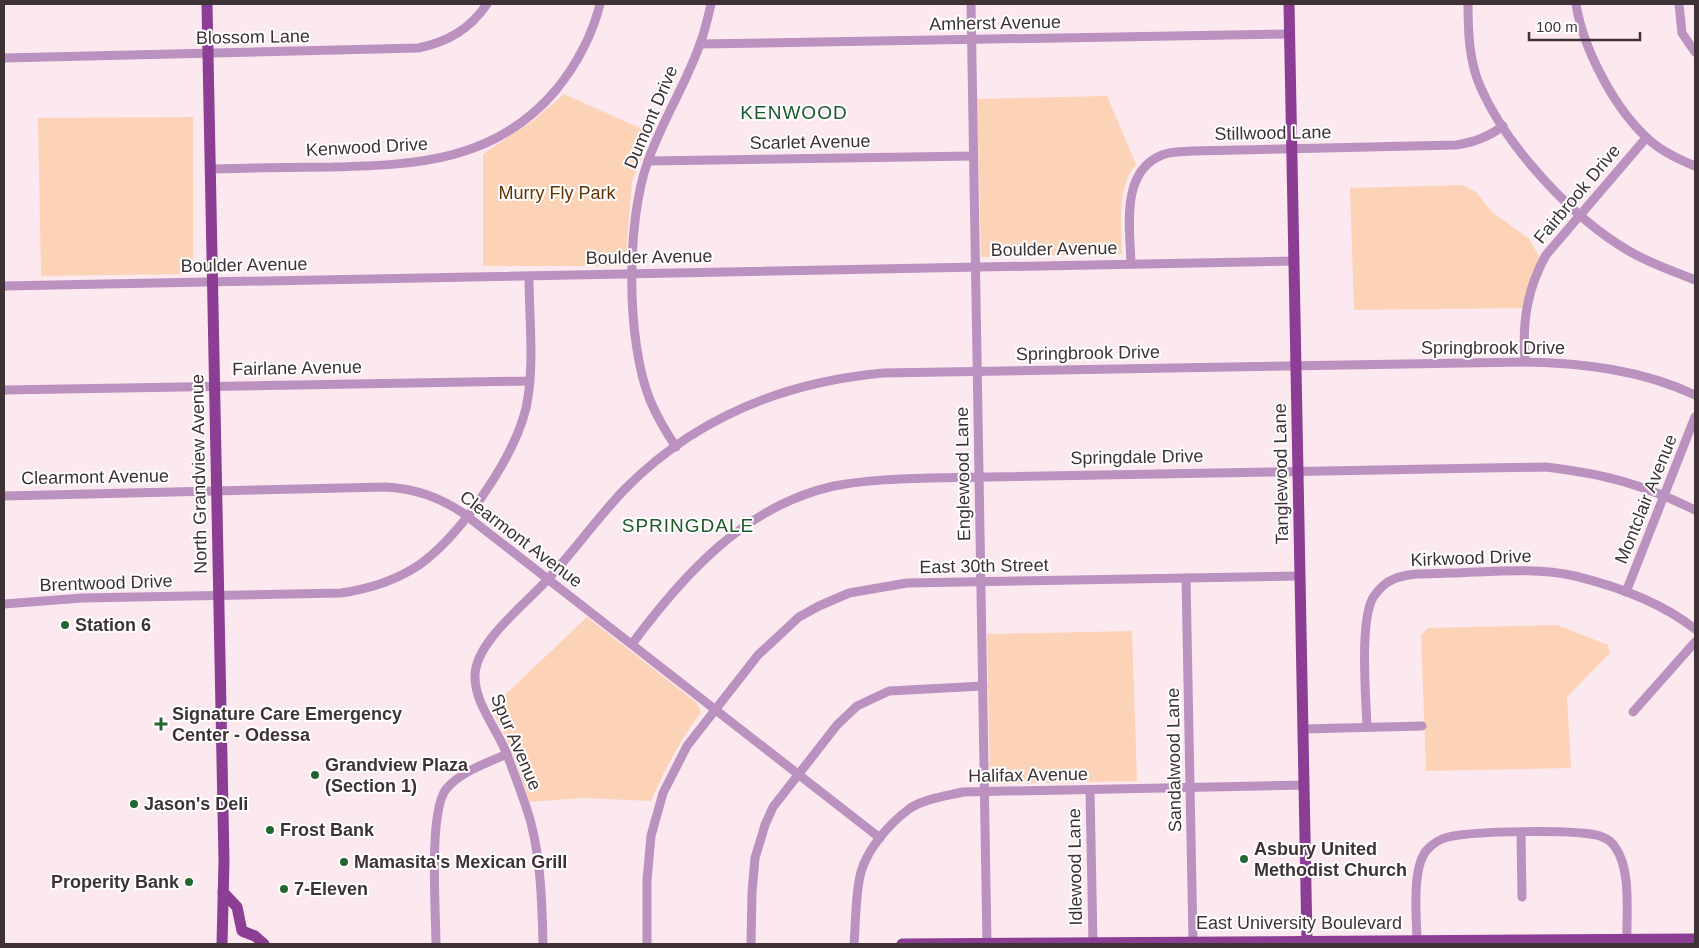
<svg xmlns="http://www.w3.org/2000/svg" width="1699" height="948" font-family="Helvetica,sans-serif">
<rect width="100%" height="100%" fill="#fce8ef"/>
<g fill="#fdd3b7">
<polygon points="564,94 651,133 632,182 625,266 483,266 483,154 534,120"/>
<path d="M 1107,96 L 1136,164 C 1116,189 1122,223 1122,254 L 981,257 L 977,99 Z"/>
<polygon points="193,117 193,266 187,274 41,276 38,118"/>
<polygon points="1463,185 1476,192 1492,212 1529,239 1542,261 1526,308 1354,310 1350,188"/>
<path d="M 587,617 L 698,704 L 701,712 C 680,740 665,769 651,801 L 582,798 L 530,802 L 510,747 L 491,708 Z"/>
<polygon points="1557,625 1608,645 1610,653 1567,697 1571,768 1426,771 1421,635 1428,628"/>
<polygon points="1132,631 1137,781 990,784 987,634"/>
</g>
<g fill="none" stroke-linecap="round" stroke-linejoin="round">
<g stroke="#bb91bf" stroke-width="9">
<polyline points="971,4 987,944"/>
<path d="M 1468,4 C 1468,31 1469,61 1480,86 C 1506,146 1572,218 1629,251 C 1649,263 1673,271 1695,280"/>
<path d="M 1576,4 C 1583,48 1613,106 1646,137 C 1658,149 1680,160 1695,166"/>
<polyline points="1679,4 1682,33 1695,52"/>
<polyline points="700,44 1290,34"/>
<path d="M 4,58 L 418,48 C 448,42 470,29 487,4"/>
<polyline points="648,161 973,156"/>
<path d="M 211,169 C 251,168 291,167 332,167 C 418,165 496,161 556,90 C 577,64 592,36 600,4"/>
<path d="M 1131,264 C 1130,228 1120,172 1162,155 C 1172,151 1183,152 1193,151 L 1456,145 C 1475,142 1488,137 1503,126"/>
<polyline points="4,286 1294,261"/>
<path d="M 1525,362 C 1522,322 1527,289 1546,255 L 1646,138"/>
<polyline points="4,390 530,381"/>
<path d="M 676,447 C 666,432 657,417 650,400 C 626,341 626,221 648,161 C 662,121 686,84 700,44 C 705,31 708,17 711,4"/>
<path d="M 4,496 L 386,487 C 416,489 439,497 463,513 L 880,838"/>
<polyline points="1186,578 1193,941"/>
<polyline points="1626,592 1695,417"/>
<path d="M 4,604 L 82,598 L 341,593 C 369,589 395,581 419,565 C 461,535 514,458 526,408 C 535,366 529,319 529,276"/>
<path d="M 632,644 C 683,575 746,505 834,486 C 866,480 897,479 929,478 L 1546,467 C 1605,474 1642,484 1695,510"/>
<polyline points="1633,712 1695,642"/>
<path d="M 1367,727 C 1366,698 1359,618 1374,596 C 1379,589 1386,582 1394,579 C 1410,572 1433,574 1450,573 C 1491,572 1535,567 1575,576 C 1616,586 1662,603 1695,629"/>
<polyline points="1303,729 1422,726"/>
<polyline points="1090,790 1093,944"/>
<polyline points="1521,833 1522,897"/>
<path d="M 436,944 C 436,912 428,809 447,788 C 462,771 487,763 507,754"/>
<path d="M 543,944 C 542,904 541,862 531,823 C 525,801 516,779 508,757 C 499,731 474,704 475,675 C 476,641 527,603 548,579 C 575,550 597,518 625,489 C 695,418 785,382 883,373 L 1525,362 C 1583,363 1642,370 1695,395"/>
<polyline points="647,944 647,880 651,836 663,793 687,746 758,655 799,617 819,606 849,593 907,583 1300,576"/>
<polyline points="751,944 752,892 755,858 765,825 773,807 837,725 857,706 889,691 983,686"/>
<path d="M 854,944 C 856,921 855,895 861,872 C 868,848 889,824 909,809 C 923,799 946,796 963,792 L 1304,785"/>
<path d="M 1417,944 C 1417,920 1411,871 1426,851 C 1432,844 1440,839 1448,837 C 1474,831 1576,829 1600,836 C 1606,838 1612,842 1615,847 C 1632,870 1626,916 1627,944"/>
</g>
<g stroke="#8c3d94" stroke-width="11">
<polyline points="207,4 224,861 222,944"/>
<polyline points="1289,4 1307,941"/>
<polyline points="223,892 237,907 242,931 255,936 264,944"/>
<polyline points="902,944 1695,939"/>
</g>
</g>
<g fill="#246631" stroke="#fff" stroke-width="2">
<circle cx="65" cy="625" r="5"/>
<path d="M158.5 716.5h5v5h5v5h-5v5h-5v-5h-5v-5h5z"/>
<circle cx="315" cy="775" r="5"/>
<circle cx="134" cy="804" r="5"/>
<circle cx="270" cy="830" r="5"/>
<circle cx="1244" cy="859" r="5"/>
<circle cx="344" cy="862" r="5"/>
<circle cx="189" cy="882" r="5"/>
<circle cx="284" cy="889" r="5"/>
</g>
<g text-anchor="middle" stroke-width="4" stroke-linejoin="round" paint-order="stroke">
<g font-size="18" fill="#3e3236" stroke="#fff">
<text transform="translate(995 23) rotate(-1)" y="6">Amherst Avenue</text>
<text transform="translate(253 37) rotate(-1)" y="6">Blossom Lane</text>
<text transform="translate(651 117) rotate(-67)" y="6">Dumont Drive</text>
<text transform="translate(1273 133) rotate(-1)" y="6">Stillwood Lane</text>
<text transform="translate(810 142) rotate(-1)" y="6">Scarlet Avenue</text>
<text transform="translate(367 147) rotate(-3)" y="6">Kenwood Drive</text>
<text transform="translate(1577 194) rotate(-50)" y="6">Fairbrook Drive</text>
<text transform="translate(1054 249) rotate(-1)" y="6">Boulder Avenue</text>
<text transform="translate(649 257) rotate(-1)" y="6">Boulder Avenue</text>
<text transform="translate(244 265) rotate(-1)" y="6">Boulder Avenue</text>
<text x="1493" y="354">Springbrook Drive</text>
<text transform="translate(1088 353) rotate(-1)" y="6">Springbrook Drive</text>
<text transform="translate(297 368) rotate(-1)" y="6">Fairlane Avenue</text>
<text transform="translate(1137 457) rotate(-1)" y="6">Springdale Drive</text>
<text transform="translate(199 474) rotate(-91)" y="6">North Grandview Avenue</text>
<text transform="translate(963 474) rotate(-91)" y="6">Englewood Lane</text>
<text transform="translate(1281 474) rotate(-91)" y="6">Tanglewood Lane</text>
<text transform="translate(95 477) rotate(-1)" y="6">Clearmont Avenue</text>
<text transform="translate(1646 499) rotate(-68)" y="6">Montclair Avenue</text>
<text transform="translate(521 539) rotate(37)" y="6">Clearmont Avenue</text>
<text transform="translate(1471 558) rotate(-2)" y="6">Kirkwood Drive</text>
<text transform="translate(984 566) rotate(-1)" y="6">East 30th Street</text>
<text transform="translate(106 583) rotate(-2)" y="6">Brentwood Drive</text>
<text transform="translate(516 742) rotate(67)" y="6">Spur Avenue</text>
<text transform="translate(1174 760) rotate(-91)" y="6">Sandalwood Lane</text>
<text transform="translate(1028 775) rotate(-1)" y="6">Halifax Avenue</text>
<text transform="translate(1075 867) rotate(-91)" y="6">Idlewood Lane</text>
<text x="1299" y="929">East University Boulevard</text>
</g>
<g font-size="18" fill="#643101" stroke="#fff">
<text x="557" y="199">Murry Fly Park</text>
</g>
<g font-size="18" font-weight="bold" fill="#3e3236" stroke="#fff" text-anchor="start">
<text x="75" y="631">Station 6</text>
<text x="172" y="720">Signature Care Emergency<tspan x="172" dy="21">Center - Odessa</tspan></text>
<text x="325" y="771">Grandview Plaza<tspan x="325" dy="21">(Section 1)</tspan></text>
<text x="144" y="810">Jason's Deli</text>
<text x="280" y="836">Frost Bank</text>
<text x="1254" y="855">Asbury United<tspan x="1254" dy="21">Methodist Church</tspan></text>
<text x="354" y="868">Mamasita's Mexican Grill</text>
<text x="179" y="888" text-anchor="end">Properity Bank</text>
<text x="294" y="895">7-Eleven</text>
</g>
<g font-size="19" letter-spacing="1" fill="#1d5a2a" stroke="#fff">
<text x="794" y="119">KENWOOD</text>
<text x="688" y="532">SPRINGDALE</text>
</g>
</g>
<rect width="1699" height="948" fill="none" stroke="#3e3236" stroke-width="10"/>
<path d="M1529 32v8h111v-8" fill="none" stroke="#3e3236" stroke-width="2.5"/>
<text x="1536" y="32" font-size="15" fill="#3e3236" stroke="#ffffff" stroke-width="4" paint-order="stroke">100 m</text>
</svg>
